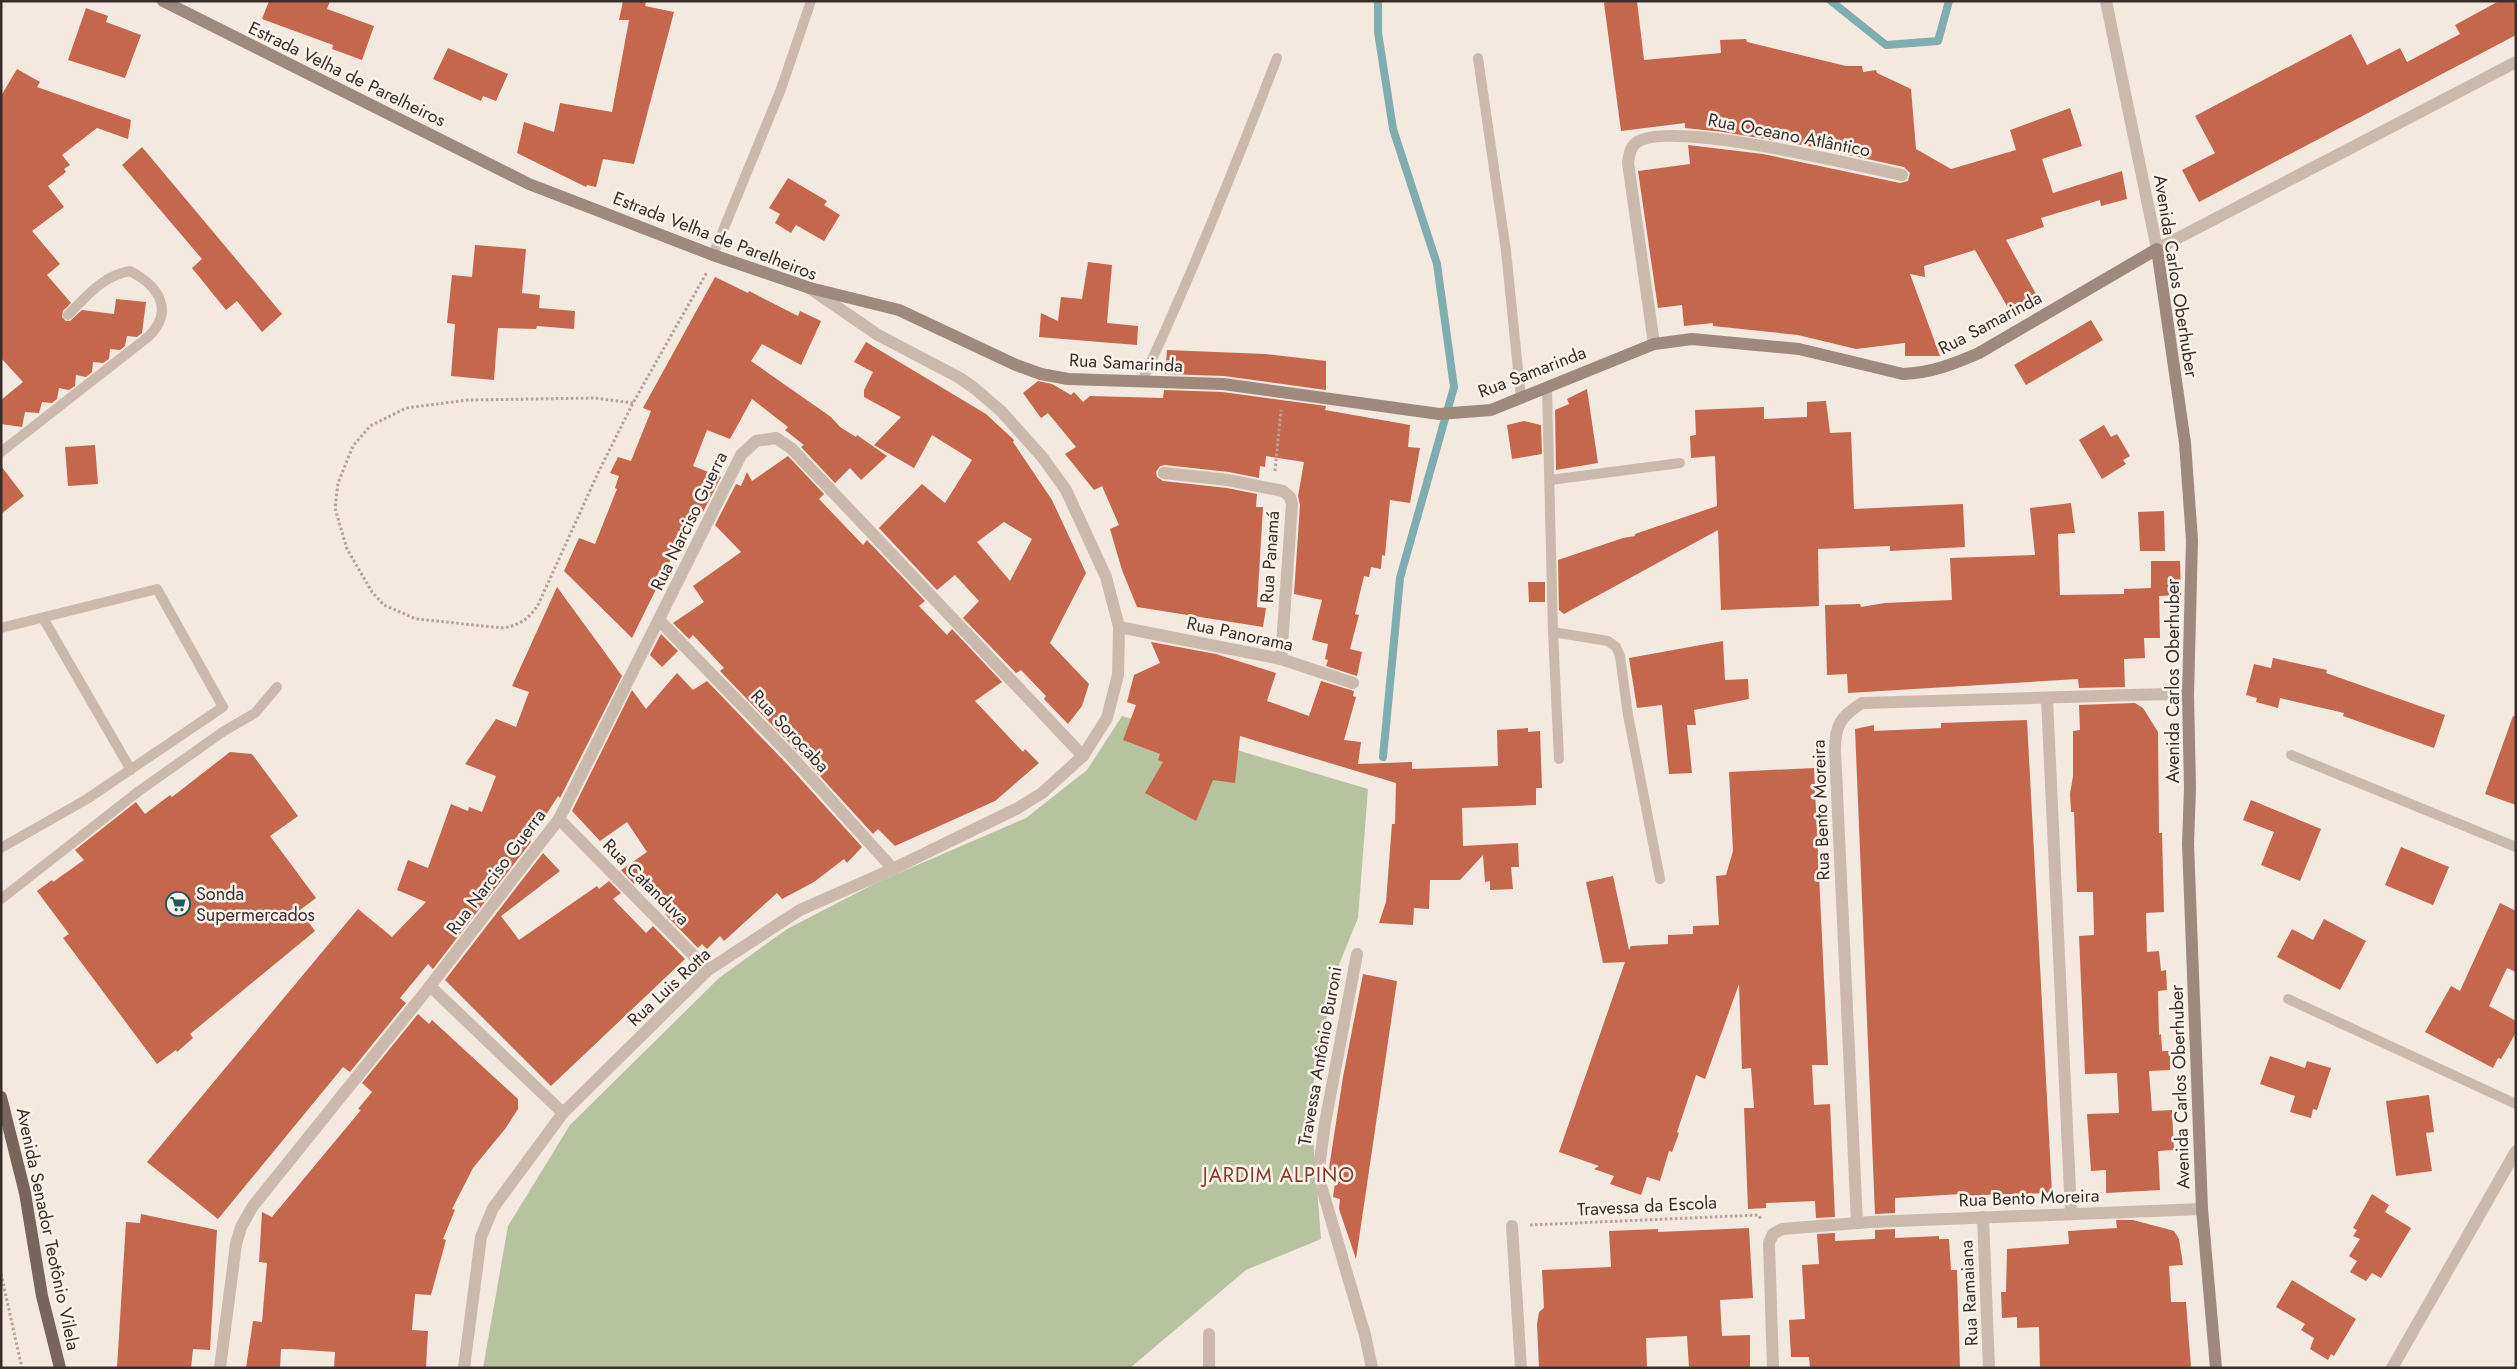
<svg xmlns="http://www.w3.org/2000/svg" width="2517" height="1369" font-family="Jost,sans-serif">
<rect width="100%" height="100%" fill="#f3e9df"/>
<polygon fill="#b7c29f" points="1122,716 1368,789 1358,918 1336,972 1310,1100 1321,1239 1246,1270 1130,1368 483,1368 508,1226 570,1125 719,978 787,929 878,882 1026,818 1087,770"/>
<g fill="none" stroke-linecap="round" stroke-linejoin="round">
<g stroke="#7eaeaf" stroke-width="8">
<polyline points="1378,1 1378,32 1393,129 1437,264 1454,387 1400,578 1383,757"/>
<polyline points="1831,1 1886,45 1938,41 1949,1"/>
</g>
</g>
<g fill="#c4674c" fill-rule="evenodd">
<polygon points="269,1 330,1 327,9 374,26 362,60 332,49 333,45 262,19"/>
<polygon points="623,1 646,1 645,6 674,12 634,164 603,159 596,187 587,185 586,187 517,153 524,122 554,132 560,103 612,112 629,20 619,20"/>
<polygon points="1608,1 1637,1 1644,60 1721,53 1720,40 1746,39 1747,42 1846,66 1862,66 1863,72 1876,70 1877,73 1911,89 1916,149 1951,169 2016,150 2010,130 2070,108 2082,146 2042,159 2053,193 2122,171 2127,199 2101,206 2100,200 2041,218 2044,227 2006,240 2041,303 2015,317 2012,312 2011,313 1975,250 1924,266 1925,277 1910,274 1940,356 1905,356 1905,343 1856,349 1798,335 1713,326 1713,323 1684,326 1682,305 1658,308 1638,171 1690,164 1688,145 1763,154 1900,183 1908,181 1910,173 1904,167 1808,146 1723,132 1685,128 1685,123 1621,131 1604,3"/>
<polygon points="2499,1 2516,1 2516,35 2199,202 2182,170 2215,153 2195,116 2351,34 2367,65 2400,48 2407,62 2460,34 2455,25"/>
<polygon points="86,8 108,16 106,22 141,35 125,78 68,60"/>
<polygon points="448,48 508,74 496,101 483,96 481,101 433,79"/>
<polygon points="17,69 40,82 37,87 131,120 128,139 97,128 62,155 70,165 64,169 66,172 48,186 64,207 32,231 60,264 47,275 71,303 63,311 62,317 66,321 70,321 82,310 114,314 116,299 146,302 142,333 137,337 127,336 125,346 120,350 110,349 109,359 103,363 93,362 92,372 86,377 76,375 75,386 69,390 59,388 57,399 52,403 42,402 39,413 25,412 22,427 1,424 1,400 23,382 1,358 1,96"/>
<polygon points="142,147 282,314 262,332 237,301 226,310 192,268 202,259 122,165"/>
<polygon points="788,178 827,201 824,205 840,215 824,241 796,225 791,233 775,223 780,214 769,208"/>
<polygon points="475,245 526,249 522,293 540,295 539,308 575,311 574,329 537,326 536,329 498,328 494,380 451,376 455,324 447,323 452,275 472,277"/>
<polygon points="1088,262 1112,265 1107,323 1138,326 1137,345 1039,337 1041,313 1058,321 1061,297 1082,299"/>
<polygon points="715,277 748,293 749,291 798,316 800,311 821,321 801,365 762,344 751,361 831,417 840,427 856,437 857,435 887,456 861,480 850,468 835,483 801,447 804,445 785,430 788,427 752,399 730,439 707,430 693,466 721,477 703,512 697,506 632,638 564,571 579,538 595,544 617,489 615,488 619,476 610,473 618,457 631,461 651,411 643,408"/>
<polygon points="2091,320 2103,340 2026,385 2014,365"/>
<path d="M 866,342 L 986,414 L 1014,440 L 1013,442 L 1052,500 L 1086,573 L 1050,643 L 1089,684 L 1082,706 L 1068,724 L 1044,699 L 1046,696 L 1021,670 L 1016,673 L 963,618 L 979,601 L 955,575 L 937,590 L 879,528 L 922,484 L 945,503 L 972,460 L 932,435 L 914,468 L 874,445 L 901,417 L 864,397 L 864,390 L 873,372 L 854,362 ZM 1004,522 L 1032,539 L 1010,581 L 977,542 Z"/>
<polygon points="1167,350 1265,354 1326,361 1326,390 1224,376 1165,374"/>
<polygon points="1038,381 1052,384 1071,395 1074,392 1083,402 1090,396 1163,398 1164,390 1222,392 1326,406 1325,410 1410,425 1408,447 1420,448 1410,503 1390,500 1385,556 1382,555 1381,569 1371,567 1369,577 1364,576 1355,614 1359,615 1350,649 1362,652 1357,676 1326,666 1328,660 1325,659 1328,644 1312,640 1322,600 1294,594 1300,505 1298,496 1304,462 1266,456 1265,467 1260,466 1259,478 1229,472 1165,465 1160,466 1156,472 1157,477 1163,481 1227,488 1257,494 1256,507 1263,507 1257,607 1266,608 1263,627 1137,607 1122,570 1110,529 1119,525 1102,486 1094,490 1065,454 1076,447 1048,413 1041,418 1023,393"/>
<polygon points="1587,389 1598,463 1556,470 1555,410 1569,404 1567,399"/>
<polygon points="1826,401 1830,433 1851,432 1854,509 1963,504 1965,547 1890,551 1890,546 1818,549 1819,606 1721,610 1718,530 1564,614 1559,610 1558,560 1623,538 1635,536 1635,534 1717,506 1715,456 1691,458 1690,436 1696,435 1695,410 1764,407 1764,419 1807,417 1807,402"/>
<polygon points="1524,421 1541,425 1542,454 1512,459 1507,425"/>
<polygon points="2104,425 2111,437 2117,434 2130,456 2123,460 2126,464 2102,479 2079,440"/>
<polygon points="95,445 98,484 68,486 65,447"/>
<polygon points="788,456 824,494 819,499 863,545 867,540 925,601 919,606 947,635 952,629 1002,682 975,701 1023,752 1025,749 1039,763 995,801 895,846 878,829 873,834 799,753 720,671 724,668 693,635 689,639 673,623 704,602 693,586 741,552 715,525 736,484 741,486 747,472 752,481"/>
<polygon points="1,466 24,496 1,514"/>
<polygon points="2071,503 2075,533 2058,534 2060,595 2124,594 2124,589 2151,588 2151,561 2180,561 2181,595 2159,596 2160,638 2144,638 2145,658 2124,659 2125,687 2079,688 2078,679 1848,693 1847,674 1827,675 1825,605 1860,604 1861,607 1885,603 1952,600 1950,558 2035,555 2030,508"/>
<polygon points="2164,511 2165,551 2140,551 2138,512"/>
<polygon points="1528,582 1545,582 1545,602 1529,602"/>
<polygon points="557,587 622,676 560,798 558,796 530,840 531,842 433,969 428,964 400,998 406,1003 350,1072 343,1067 218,1219 147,1162 358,909 392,937 426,902 397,890 408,860 428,868 451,804 468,811 469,807 482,812 496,776 465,764 496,719 516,727 529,692 512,686"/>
<polygon points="661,634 678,651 662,667 650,655"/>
<polygon points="1723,641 1725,680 1748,679 1749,699 1694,710 1696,725 1687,725 1692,773 1669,774 1662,705 1637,708 1629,658"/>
<polygon points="1151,642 1216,654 1276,673 1267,701 1309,716 1321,681 1354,691 1353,696 1356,697 1344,740 1361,742 1358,764 1412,762 1412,769 1498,766 1497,730 1528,728 1528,732 1540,731 1542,788 1536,788 1536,805 1462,808 1463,846 1518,843 1519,867 1511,867 1513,889 1490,890 1490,881 1485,882 1483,855 1460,880 1430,880 1429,909 1414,908 1413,925 1379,923 1386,902 1392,824 1395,824 1396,783 1240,736 1235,783 1213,780 1196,821 1145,793 1163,762 1158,760 1160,754 1123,740 1136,705 1127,702 1134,675 1160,663"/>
<polygon points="2273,658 2327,670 2326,673 2445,715 2434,748 2343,716 2344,713 2280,698 2278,708 2256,702 2257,698 2246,695 2254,664 2271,668"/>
<polygon points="677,673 693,690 707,681 787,764 862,847 847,863 844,859 814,882 782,899 777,893 724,941 720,936 707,949 702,944 698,948 665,914 672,907 643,877 634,884 621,870 647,852 627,822 600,841 572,811 632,690 646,709"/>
<polygon points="2135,703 2143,708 2158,732 2159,833 2162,833 2164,912 2146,913 2147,952 2159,951 2161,971 2166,970 2167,990 2158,991 2159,1035 2161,1034 2162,1051 2170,1051 2170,1070 2149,1071 2152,1111 2172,1110 2174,1150 2158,1151 2160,1190 2106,1193 2106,1170 2091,1171 2087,1114 2119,1113 2117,1073 2085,1074 2079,936 2094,935 2093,892 2077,892 2074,812 2071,812 2070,794 2073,776 2073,731 2080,730 2079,705"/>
<polygon points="2513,716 2516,717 2516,805 2485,794"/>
<polygon points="2027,720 2052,1193 1980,1195 1980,1198 1961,1199 1961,1194 1895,1198 1895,1213 1875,1214 1855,729 1874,725 1874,731 1941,728 1941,723"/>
<polygon points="230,752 252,754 298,816 270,836 316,898 300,910 315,931 190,1034 193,1038 177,1052 176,1050 157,1064 63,938 69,934 37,891 52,880 53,882 84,860 75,850 136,802 145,814 170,795 172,797"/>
<polygon points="1814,768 1828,1065 1812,1065 1814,1105 1830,1104 1835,1217 1816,1218 1815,1201 1766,1203 1766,1208 1748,1209 1744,1108 1754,1108 1751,1068 1742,1069 1739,984 1705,1079 1696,1075 1677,1132 1679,1133 1672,1152 1669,1151 1660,1181 1647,1177 1641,1195 1610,1184 1614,1176 1594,1169 1599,1166 1559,1152 1625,962 1603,963 1586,882 1613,876 1629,950 1631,946 1668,944 1668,935 1693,934 1693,926 1719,925 1716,876 1726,875 1733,851 1729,772"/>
<polygon points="2251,800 2321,829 2300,881 2261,865 2274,832 2243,820"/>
<polygon points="2401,847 2449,867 2433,905 2385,885"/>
<polygon points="543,853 560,871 501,916 519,940 597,886 599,889 609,881 621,893 613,899 646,933 653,926 685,959 551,1086 445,980"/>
<polygon points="2500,903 2516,911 2516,972 2507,968 2489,1006 2516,1021 2516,1032 2504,1054 2501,1059 2498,1058 2493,1068 2425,1032 2451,986 2460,991"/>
<polygon points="2324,919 2366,941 2340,990 2277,957 2292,929 2313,940"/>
<polygon points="1363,974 1397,981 1356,1259 1339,1209 1340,1199 1333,1197 1336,1176 1328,1175 1343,1077"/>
<polygon points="418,1014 429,1024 432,1020 518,1099 518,1109 505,1129 473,1168 452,1209 455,1210 443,1239 446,1240 431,1295 415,1294 412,1330 428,1331 426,1368 334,1368 335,1352 291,1349 281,1349 280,1368 246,1368 253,1321 262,1322 267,1263 259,1262 262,1212 272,1217 361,1110 358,1109 372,1092 362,1083"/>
<polygon points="2270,1056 2305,1068 2307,1061 2331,1068 2317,1110 2313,1109 2311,1118 2290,1112 2295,1096 2260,1084"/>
<polygon points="2429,1095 2434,1132 2426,1133 2432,1171 2396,1176 2386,1101"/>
<polygon points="2372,1194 2389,1205 2385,1212 2411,1228 2381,1278 2372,1273 2366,1281 2350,1272 2357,1261 2349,1256 2360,1239 2353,1236 2357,1230 2353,1228"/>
<polygon points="141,1214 217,1230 210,1350 193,1349 191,1368 117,1368 126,1222 140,1223"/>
<polygon points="2116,1220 2133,1220 2167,1229 2174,1231 2179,1239 2183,1265 2169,1266 2171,1302 2186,1302 2191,1368 2040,1368 2039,1327 2017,1328 2017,1317 2002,1318 2001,1292 2006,1292 2007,1249 2069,1244 2068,1231 2117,1228"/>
<polygon points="1749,1228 1753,1298 1720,1300 1722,1336 1750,1335 1750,1368 1689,1368 1687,1336 1646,1338 1647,1368 1539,1368 1537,1324 1539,1312 1544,1308 1542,1270 1611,1267 1609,1231 1658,1229 1658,1232"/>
<polygon points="1895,1229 1895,1238 1939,1236 1939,1239 1949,1239 1951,1270 1957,1270 1960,1368 1810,1368 1809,1357 1791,1357 1789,1320 1805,1319 1802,1265 1819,1264 1817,1234 1835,1233 1835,1241 1875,1239 1875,1230"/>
<polygon points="2292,1280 2356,1319 2334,1356 2331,1354 2328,1360 2310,1349 2314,1338 2301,1330 2305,1324 2276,1307"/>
</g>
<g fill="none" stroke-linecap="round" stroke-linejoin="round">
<g stroke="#b7a395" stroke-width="3" stroke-dasharray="2.5 2.5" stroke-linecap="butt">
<path d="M 633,403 L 595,398 L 468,400 L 406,408 L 370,426 L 353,446 L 338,483 L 335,508 L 347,549 L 372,592 L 384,605 L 416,619 L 504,628 C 522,624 528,619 538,605 L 598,473 L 633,403 L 707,272"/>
<polyline points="1275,471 1281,410"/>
<polyline points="1530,1225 1758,1215 1762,1220"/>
<polyline points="1,1274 22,1368"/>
</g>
<g stroke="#cbb9ab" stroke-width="10">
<polyline points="1478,58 1506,251 1521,399"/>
<polyline points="713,255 781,89 811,1"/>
<path d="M 1142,381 C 1192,275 1235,167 1277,58"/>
<polyline points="1547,389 1553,632 1559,759"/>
<path d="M 1,452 L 148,337 C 175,311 159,286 130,271 C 102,276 87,296 68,315"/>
<polyline points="1550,480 1680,463"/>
<polyline points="43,618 131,770"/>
<polyline points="1,628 157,589 223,707 87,799 1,848"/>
<polyline points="1553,632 1608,641 1616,647 1620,656 1628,715 1660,879"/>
<polyline points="2291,755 2516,847"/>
<polyline points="1,899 139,791 224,731 255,713 277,687"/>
<polyline points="2288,999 2516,1104"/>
</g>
<g stroke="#cbb9ab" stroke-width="12">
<polyline points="2106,1 2157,249 2516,62"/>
<path d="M 1654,344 L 1628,163 C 1629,156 1630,147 1636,143 C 1667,118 1858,166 1902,175"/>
<polyline points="1164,473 1228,480 1283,491 1290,497 1292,504 1281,659"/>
<polyline points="659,620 793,758 893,869"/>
<polyline points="1119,627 1281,659 1353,683"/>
<polyline points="2047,699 2071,1213"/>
<polyline points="559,819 708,970"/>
<polyline points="1357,954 1325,1123 1318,1175 1365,1335 1372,1368"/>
<polyline points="430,986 563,1113"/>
<polyline points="1983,1217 1989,1368"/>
<path d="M 1857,1223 L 1835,750 C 1835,725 1841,716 1862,703 L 2165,694 L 2188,695"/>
<polyline points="1512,1226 1521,1368"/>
<polyline points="1209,1334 1209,1368"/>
<polyline points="220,1368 236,1244 241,1227 253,1206 430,986 559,819 741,455 756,441 776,438 791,448 1083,756"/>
<polyline points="464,1368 481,1237 493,1208 563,1113 708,970 800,910 893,869 1018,808 1042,793 1083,756 1107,718 1118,675 1119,627 1106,577 1066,490 1043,458 1001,411 974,388 960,378 878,335 811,289"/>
<polyline points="1773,1368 1769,1243 1773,1234 1782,1229 1870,1222 2202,1209"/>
<polyline points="2392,1368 2516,1151"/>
</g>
<path stroke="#9f887c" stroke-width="12" d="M 163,1 L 529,184 L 713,255 L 810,288 L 899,310 L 1016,365 L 1041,374 L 1068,379 L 1223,384 L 1439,414 L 1491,410 L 1654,344 L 1692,339 L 1799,349 L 1903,374 C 1931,373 1954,364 1979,353 L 2157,249 L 2185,443 L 2192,540 L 2188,695 L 2190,788 L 2188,844 L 2202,1209 L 2216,1368"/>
<polyline stroke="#7a655c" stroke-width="12" points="1,1097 25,1193 42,1296 60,1368"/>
</g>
<defs>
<symbol id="supermarket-ring" viewBox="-11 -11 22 22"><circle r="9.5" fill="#faf3ec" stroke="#20575a" stroke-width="1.5"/><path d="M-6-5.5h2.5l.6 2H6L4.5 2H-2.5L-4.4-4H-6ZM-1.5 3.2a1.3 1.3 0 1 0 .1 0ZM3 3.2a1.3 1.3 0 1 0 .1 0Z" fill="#20575a"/></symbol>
</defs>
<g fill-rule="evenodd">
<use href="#supermarket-ring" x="164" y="890" width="28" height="28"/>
</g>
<g text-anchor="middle" stroke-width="5" stroke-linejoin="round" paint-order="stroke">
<g font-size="18" fill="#392e2a" stroke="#faf3ec">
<text transform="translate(347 74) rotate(26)" y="6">Estrada Velha de Parelheiros</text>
<text transform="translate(1789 135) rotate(11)" y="6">Rua Oceano Atlântico</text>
<text transform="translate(715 236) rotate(21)" y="6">Estrada Velha de Parelheiros</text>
<text transform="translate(2176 276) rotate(81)" y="6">Avenida Carlos Oberhuber</text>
<text transform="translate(1990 323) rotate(-28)" y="6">Rua Samarinda</text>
<text transform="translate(1126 363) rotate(3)" y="6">Rua Samarinda</text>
<text transform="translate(1532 372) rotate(-21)" y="6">Rua Samarinda</text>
<text transform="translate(689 521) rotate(-64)" y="6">Rua Narciso Guerra</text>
<text transform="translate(1270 557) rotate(-86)" y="6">Rua Panamá</text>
<text transform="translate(1240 634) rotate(12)" y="6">Rua Panorama</text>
<text transform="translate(2173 681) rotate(-90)" y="6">Avenida Carlos Oberhuber</text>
<text transform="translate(790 731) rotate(47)" y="6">Rua Sorocaba</text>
<text transform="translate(1821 810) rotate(-92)" y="6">Rua Bento Moreira</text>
<text transform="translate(496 872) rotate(-53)" y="6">Rua Narciso Guerra</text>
<text transform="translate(646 882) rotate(45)" y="6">Rua Catanduva</text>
<text transform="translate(669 987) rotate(-43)" y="6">Rua Luis Rotta</text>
<text transform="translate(1320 1056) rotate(-80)" y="6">Travessa Antônio Buroni</text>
<text transform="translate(2180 1087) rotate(-92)" y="6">Avenida Carlos Oberhuber</text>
<text transform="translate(2029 1198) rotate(-2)" y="6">Rua Bento Moreira</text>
<text transform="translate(1647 1206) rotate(-3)" y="6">Travessa da Escola</text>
<text transform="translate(48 1229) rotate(78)" y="6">Avenida Senador Teotônio Vilela</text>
<text transform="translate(1969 1293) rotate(-93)" y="6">Rua Ramaiana</text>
</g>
<g font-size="18" fill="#392e2a" stroke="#faf3ec" text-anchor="start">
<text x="196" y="900">Sonda<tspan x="196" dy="21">Supermercados</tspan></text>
</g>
<g font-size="20" letter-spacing="1" fill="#873a24" stroke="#faf3ec">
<text x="1279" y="1182">JARDIM ALPINO</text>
</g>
</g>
<rect width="2517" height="1369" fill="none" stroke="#392e2a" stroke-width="5"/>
</svg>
